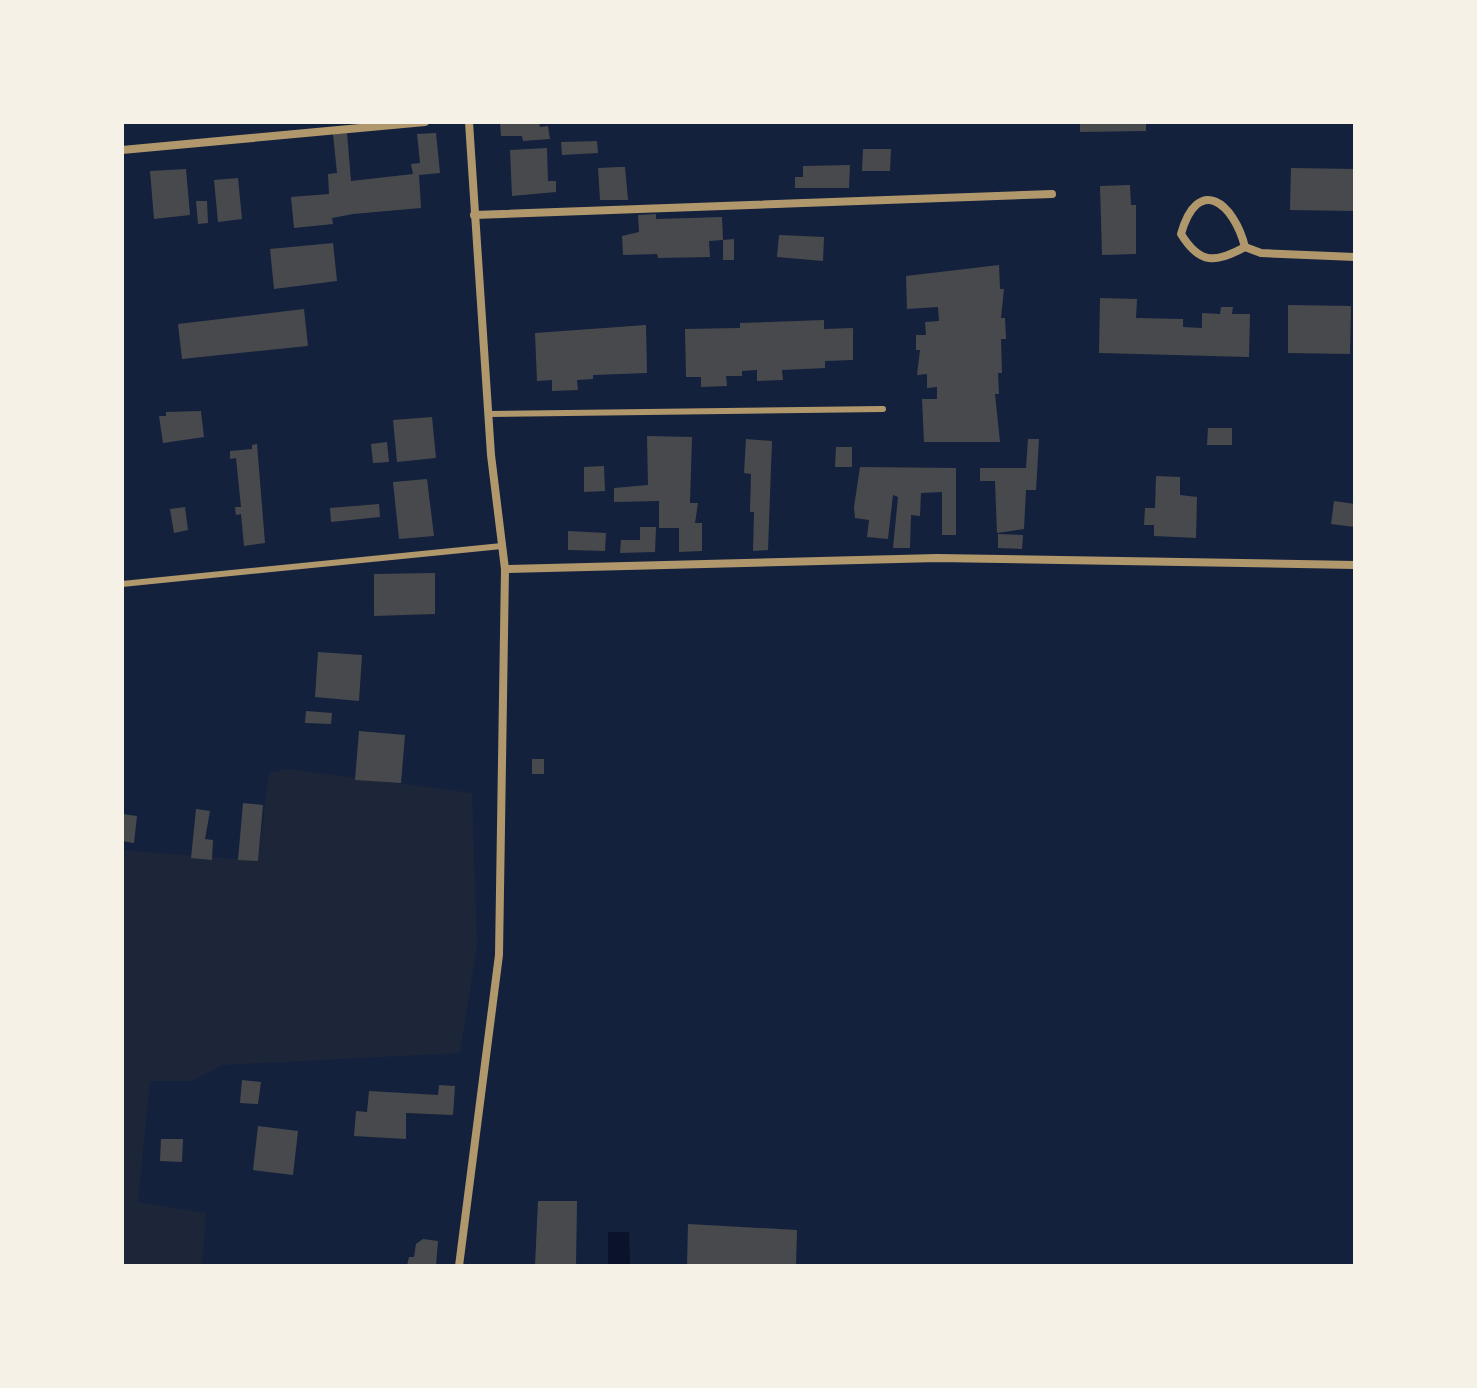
<svg xmlns="http://www.w3.org/2000/svg" width="1477" height="1388" font-family="'DM Sans',sans-serif">
<rect width="100%" height="100%" fill="#14213d"/>
<polygon fill="#1d2539" points="288,769 472,793 477,946 460,1053 223,1065 192,1081 150,1081 138,1202 206,1213 202,1266 122,1266 122,850 258,861 269,773"/>
<polygon fill="#0b132b" points="608,1232 629,1232 630,1266 608,1266"/>
<g fill="#48494c">
<polygon points="500,122 539,122 540,127 548,126 550,139 523,141 522,136 501,136"/>
<polygon points="1080,122 1146,122 1146,131 1080,132"/>
<polygon points="347,133 351,181 413,174 411,164 420,163 417,134 436,133 440,173 419,175 421,208 353,214 332,218 333,224 294,228 291,197 329,194 328,174 337,173 333,134"/>
<polygon points="597,141 598,153 562,155 561,142"/>
<polygon points="547,148 548,181 556,181 556,192 512,196 510,150"/>
<polygon points="863,149 891,149 890,171 862,171"/>
<polygon points="850,165 849,188 795,188 795,177 803,177 803,166"/>
<polygon points="620,167 625,167 628,200 600,200 598,168"/>
<polygon points="1291,168 1355,169 1355,211 1290,210"/>
<polygon points="186,169 190,215 154,219 150,171"/>
<polygon points="238,178 242,219 218,222 214,180"/>
<polygon points="1130,185 1131,205 1136,205 1136,254 1102,255 1100,186"/>
<polygon points="196,201 207,201 208,223 198,224"/>
<polygon points="656,214 656,219 722,217 723,240 709,241 710,257 658,258 657,254 623,255 622,236 639,232 638,215"/>
<polygon points="779,235 824,237 823,261 777,257"/>
<polygon points="734,239 734,260 723,260 723,240"/>
<polygon points="333,243 337,281 274,289 270,249"/>
<polygon points="999,265 1000,289 1004,289 1001,318 1005,318 1006,339 1001,339 1002,373 998,373 999,394 995,394 1000,442 924,442 922,399 937,399 937,387 927,388 927,374 917,375 920,350 916,350 916,335 926,335 925,322 939,321 938,307 907,309 906,276"/>
<polygon points="1100,298 1137,299 1136,318 1183,319 1183,327 1202,328 1202,313 1220,314 1221,307 1233,307 1232,314 1250,314 1249,357 1099,353"/>
<polygon points="1288,305 1351,306 1350,354 1288,353"/>
<polygon points="304,309 308,346 182,359 178,324"/>
<polygon points="824,320 824,329 853,328 853,360 825,361 825,368 782,370 783,380 757,381 757,370 742,371 742,376 726,376 727,386 701,387 701,377 686,377 685,329 740,328 740,323"/>
<polygon points="646,325 647,373 593,375 593,379 577,380 578,390 552,391 552,380 537,381 535,333"/>
<polygon points="201,411 204,437 163,443 159,416 166,416 166,412"/>
<polygon points="432,417 436,458 397,462 393,420"/>
<polygon points="1208,428 1232,428 1232,445 1207,445"/>
<polygon points="647,436 692,437 690,503 698,503 695,523 702,523 702,551 679,552 679,528 659,528 659,501 614,502 614,488 648,485"/>
<polygon points="746,439 772,441 768,550 753,551 754,512 750,512 751,474 744,473"/>
<polygon points="1028,439 1039,439 1036,490 1026,490 1024,529 997,533 995,481 980,481 980,468 1026,468"/>
<polygon points="387,442 389,462 373,463 371,444"/>
<polygon points="257,444 265,543 244,546 241,514 236,515 235,507 241,507 236,458 230,459 230,451 252,449 252,445"/>
<polygon points="836,447 852,447 852,467 835,467"/>
<polygon points="604,466 605,491 584,492 584,467"/>
<polygon points="860,467 956,468 956,535 942,535 942,492 921,493 920,516 911,515 910,548 893,548 898,497 893,495 888,539 867,537 869,520 855,518 854,507"/>
<polygon points="1156,476 1180,477 1180,495 1197,497 1196,538 1154,536 1154,525 1144,525 1145,508 1155,508"/>
<polygon points="427,479 434,536 399,539 393,482"/>
<polygon points="1334,501 1355,504 1355,527 1331,524"/>
<polygon points="379,504 380,517 331,522 330,508"/>
<polygon points="185,507 188,530 174,533 170,509"/>
<polygon points="640,527 656,527 655,552 620,553 621,540 640,540"/>
<polygon points="568,531 606,533 605,551 568,550"/>
<polygon points="998,534 1023,535 1022,549 998,548"/>
<polygon points="435,573 435,614 374,616 374,574"/>
<polygon points="318,652 362,655 359,701 315,697"/>
<polygon points="306,711 332,713 331,724 305,723"/>
<polygon points="359,731 405,735 401,783 355,780"/>
<rect x="532" y="759" width="12" height="15"/>
<polygon points="243,803 263,805 258,861 238,860"/>
<polygon points="196,809 210,811 205,839 213,840 212,860 191,858"/>
<polygon points="122,814 137,816 134,843 122,841"/>
<polygon points="242,1080 261,1082 258,1104 240,1103"/>
<polygon points="439,1085 455,1086 453,1115 406,1113 406,1139 354,1136 356,1111 367,1112 369,1091 438,1095"/>
<polygon points="258,1126 298,1131 293,1175 253,1170"/>
<polygon points="161,1139 183,1139 182,1162 160,1161"/>
<polygon points="538,1201 577,1201 576,1266 535,1266"/>
<polygon points="688,1224 797,1230 796,1266 687,1266"/>
<polygon points="423,1239 438,1241 436,1266 407,1266 409,1257 414,1257 416,1244"/>
</g>
<g fill="none" stroke-linecap="round" stroke-linejoin="round">
<g stroke="#b1986c" stroke-width="6">
<polyline points="488,414 883,409"/>
<polyline points="122,584 502,546"/>
</g>
<g stroke="#b1986c" stroke-width="8">
<polyline points="122,150 425,122"/>
<polyline points="474,215 1052,194"/>
<path d="M 1245,247 C 1216,263 1200,265 1181,234 C 1198,174 1234,203 1245,247 L 1261,253 L 1355,257"/>
<polyline points="505,569 937,558 1355,565"/>
<polyline points="459,1266 499,955 505,569 491,455 469,122"/>
</g>
</g>
<rect width="1477" height="1388" fill="none" stroke="#f6f1e7" stroke-width="248"/>
</svg>
